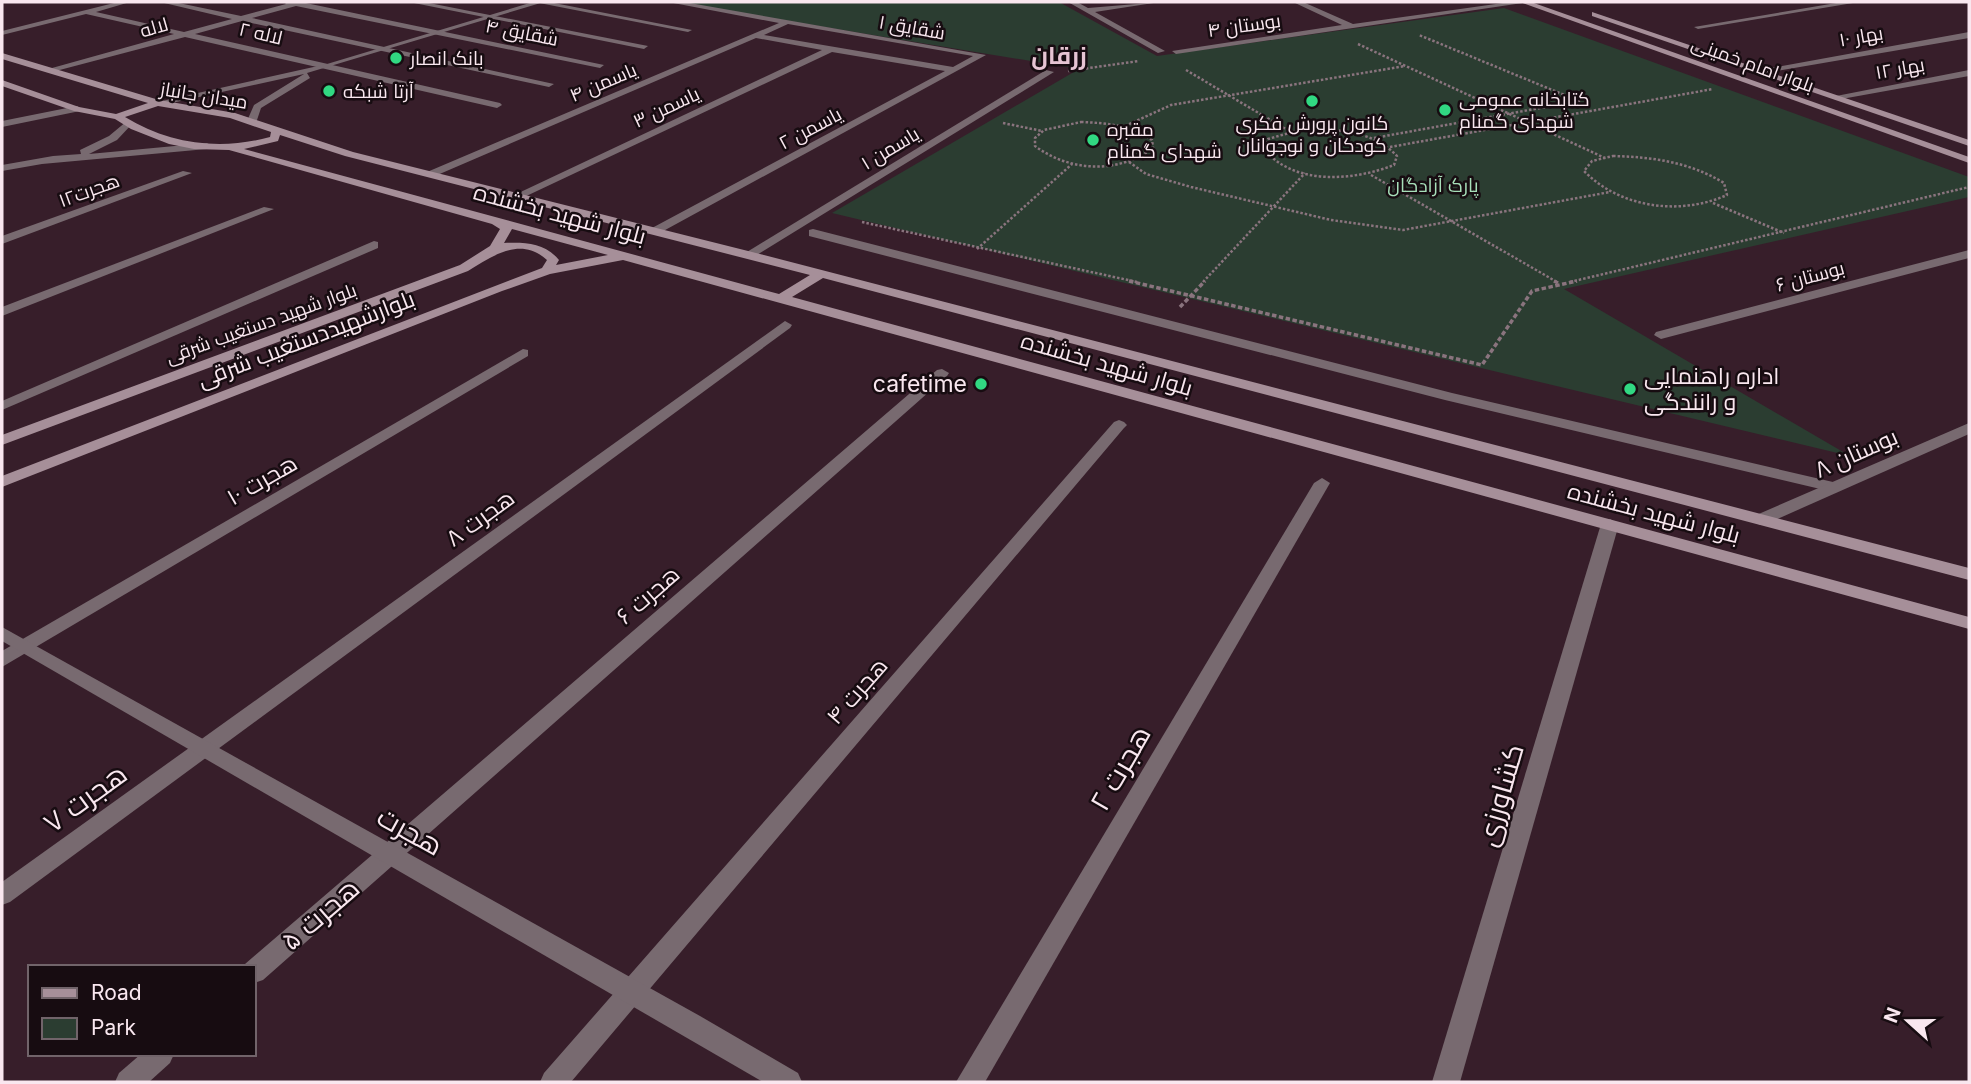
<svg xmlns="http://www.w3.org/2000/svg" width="1971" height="1084" font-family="Inter,Cairo,sans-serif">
<rect width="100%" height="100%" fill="#371e2a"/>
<polygon fill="#2b3d31" points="673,2 1059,2 1157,56 1504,8 1969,177 1969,197 1564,289 1850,456 832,213 1079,69"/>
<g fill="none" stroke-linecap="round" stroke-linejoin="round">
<g stroke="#8a747e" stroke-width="2.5" stroke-dasharray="2.5 2" stroke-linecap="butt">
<polyline points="1358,44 1605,158"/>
<polyline points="1186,70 1289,131"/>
<polyline points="1068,71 1139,61"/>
<path d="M 1081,122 C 1107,123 1130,125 1152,140 L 1153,148 C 1118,174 1070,172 1035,146 L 1035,138 L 1044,130 Z"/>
<polyline points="1003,123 1042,131"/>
<polyline points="1125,126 1171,105 1405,66"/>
<path d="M 1303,129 C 1337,129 1372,130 1397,156 L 1394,165 C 1353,181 1293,186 1263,148 L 1268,139 Z"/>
<polyline points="1374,138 1579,101 1419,35"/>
<polyline points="1390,147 1713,89"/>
<path d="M 1613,156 C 1653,157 1689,162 1724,183 L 1727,195 C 1680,216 1620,208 1584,171 L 1592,161 Z"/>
<polyline points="1129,162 1146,174 1191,187 1331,220 1403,230 1610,192"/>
<polyline points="1371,175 1557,282"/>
<polyline points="1713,203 1784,233"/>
<polyline points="862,222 1137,282"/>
<polyline points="977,249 1072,164"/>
<polyline points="1203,282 1305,173"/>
<polyline points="1570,282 1969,187"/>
</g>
<g stroke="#8a747e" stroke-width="3.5" stroke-dasharray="4.5 2.5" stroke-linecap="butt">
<polyline points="1129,281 1482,365 1532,291 1577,281"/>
<polyline points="1554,281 1560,284"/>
<polyline points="1180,307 1205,281"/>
</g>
<polygon fill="#786a70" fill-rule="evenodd" points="813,229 1452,393 1833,482 1841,487 1833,492 1445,400 809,236 809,230"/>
<g fill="#786a70" fill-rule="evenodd">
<polygon points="118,2 130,2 96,12 184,32 232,19 160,2 174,2 241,16 286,4 284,2 301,2 604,65 600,68 296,6 252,18 554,84 549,87 242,21 195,34 500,103 502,105 497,108 185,37 52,72 52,68 174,34 86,14 2,35 2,31"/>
<polygon points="409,2 424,2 648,46 644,49"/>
<polygon points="534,2 549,2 692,30 688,32"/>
<path d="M 668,2 L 684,2 L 986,55 L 656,235 L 650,231 L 652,228 L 945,71 L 832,52 L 520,199 L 510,197 L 822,50 L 756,38 L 435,176 L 427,176 L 427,172 L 779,23 ZM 788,24 L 973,56 L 953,67 L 764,35 Z"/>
<polygon points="1068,2 1077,2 1088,8 1160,2 1095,12 1165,51 1158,53"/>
<polygon points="1293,2 1303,2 1353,24 1510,2 1529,2 1176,54 1172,51 1342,25"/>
<polygon points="1842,2 1859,2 1698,29 1694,27"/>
<polygon points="1969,32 1969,38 1759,74 1754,71"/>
<polygon points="1046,70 1054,72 752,258 742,255"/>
<polygon points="1969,70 1969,76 1836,100 1831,97"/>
<polygon points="77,106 82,109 80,111 2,127 2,121"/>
<polygon points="183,171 192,173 2,244 2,236"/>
<polygon points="264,207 274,209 2,316 2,307"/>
<polygon points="374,241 378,242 378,248 2,410 2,401"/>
<polygon points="1969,250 1969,258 1661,339 1654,335 1656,332"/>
<polygon points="785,321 792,325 790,328 10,902 2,905 2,882"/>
<polygon points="523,349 528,350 528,356 2,667 2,651"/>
<polygon points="942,369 949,373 947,376 263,980 254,983 254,967 244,967 245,964 937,370"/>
<polygon points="1119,420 1124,422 1127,425 1124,428 571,1082 540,1082 544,1073 1114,422"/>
<polygon points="1969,423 1969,434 1766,524 1760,525 1751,520 1754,516"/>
<polygon points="1322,478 1330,483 985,1082 956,1082 1314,483"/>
<polygon points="141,1054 174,1054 170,1063 149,1082 115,1082 119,1073"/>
</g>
<g fill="#786a70" fill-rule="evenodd">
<polygon points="533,2 544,2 307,73 310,78 261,108 256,123 247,121 254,105 304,74 158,106 153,103 327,64"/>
<polygon points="127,121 132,124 117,140 89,154 207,143 212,146 207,149 42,164 2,171 2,165 53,156 81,154 80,150 109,136"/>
<polygon points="1610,519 1619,524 1460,1082 1432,1082 1601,524"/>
<polygon points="2,627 700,1016 798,1073 802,1082 763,1082 2,641"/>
</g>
<g fill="#a68f99" fill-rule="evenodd">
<polygon points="1520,2 1531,2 1969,157 1969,163"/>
<polygon points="1592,12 1969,140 1969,146 1592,16"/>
<path d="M 2,53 L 159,100 L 235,113 L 353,152 L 752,252 L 1969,568 L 1969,580 L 823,278 L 792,297 L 1969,617 L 1969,629 L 623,260 L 550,274 L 502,291 L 2,487 L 2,476 L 542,268 L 547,260 C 521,236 492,256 468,271 L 2,445 L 2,435 L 460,265 L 490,246 L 500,229 L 492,224 L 229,150 L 194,149 L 169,144 L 131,129 L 115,119 L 74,111 L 2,86 L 2,80 L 79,107 L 116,114 L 148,103 L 2,59 ZM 158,106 L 230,118 L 271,132 L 270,137 C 220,151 169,144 125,117 ZM 280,135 L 345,156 L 810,275 L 779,294 L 244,149 L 278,141 ZM 512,229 L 608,255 L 556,265 L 559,260 C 545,243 525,242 504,243 Z"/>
</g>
</g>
<g fill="#31d882" stroke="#170c11" stroke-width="2.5">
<circle cx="396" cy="58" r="7"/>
<circle cx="329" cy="91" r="7"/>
<circle cx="1312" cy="101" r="7"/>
<circle cx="1445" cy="110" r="7"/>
<circle cx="1093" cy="140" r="7"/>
<circle cx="981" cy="384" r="7"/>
<circle cx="1630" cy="389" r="7"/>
</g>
<g text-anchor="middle" stroke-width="5" stroke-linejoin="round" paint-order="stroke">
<g font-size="19" fill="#f9e7ef" stroke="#170c11">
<text transform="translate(1244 25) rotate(-8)" y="7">بوستان ۴</text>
<text transform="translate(154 27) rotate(-16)" y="7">لاله</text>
<text transform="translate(912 27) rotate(10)" y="7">شقایق ۱</text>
<text transform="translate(522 32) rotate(11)" y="7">شقایق ۴</text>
<text transform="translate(261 33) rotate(13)" y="7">لاله ۲</text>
<text transform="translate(1861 36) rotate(-10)" y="7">بهار ۱۰</text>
<text transform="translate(1753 64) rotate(20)" y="7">بلوار امام خمینی</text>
<text transform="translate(1900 68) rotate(-10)" y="7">بهار ۱۲</text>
<text transform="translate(603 82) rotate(-23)" y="7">یاسمن ۴</text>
<text transform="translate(204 95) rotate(9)" y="7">میدان جانباز</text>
<text transform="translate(666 107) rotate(-25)" y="7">یاسمن ۳</text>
<text transform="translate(810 128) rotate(-28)" y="7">یاسمن ۲</text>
<text transform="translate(890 148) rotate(-31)" y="7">یاسمن ۱</text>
<text transform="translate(89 190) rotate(-20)" y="7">هجرت۱۲</text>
<text transform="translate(1810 276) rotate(-15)" y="7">بوستان ۶</text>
<text transform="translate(261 323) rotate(-20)" y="7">بلوار شهید دستغیب شرقی</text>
</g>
<g font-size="19" fill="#f9e7ef" stroke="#170c11" text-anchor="start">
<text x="410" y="65">بانک انصار</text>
<text x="343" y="98">آرتا شبکه</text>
<text x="1459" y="106">کتابخانه عمومی<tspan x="1459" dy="22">شهدای گمنام</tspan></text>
<text x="1312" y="130" text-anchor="middle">کانون پرورش فکری<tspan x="1312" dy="22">کودکان و نوجوانان</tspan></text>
<text x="1107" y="136">مقبره<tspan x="1107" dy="22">شهدای گمنام</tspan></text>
</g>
<g font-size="19" fill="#a7dfb9" stroke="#170c11">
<text x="1433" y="192">پارک آزادگان</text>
</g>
<g font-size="23" fill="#f9e7ef" stroke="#170c11">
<text transform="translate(560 214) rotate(15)" y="8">بلوار شهید بخشنده</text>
<text transform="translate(306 339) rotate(-21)" y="8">بلوارشهیددستغیب شرقی</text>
<text transform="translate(1107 364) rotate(16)" y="8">بلوار شهید بخشنده</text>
<text transform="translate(1856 453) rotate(-24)" y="8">بوستان ۸</text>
<text transform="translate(262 480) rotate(-30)" y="8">هجرت ۱۰</text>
<text transform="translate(1654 513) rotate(15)" y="8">بلوار شهید بخشنده</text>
<text transform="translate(480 518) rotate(-36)" y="8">هجرت ۸</text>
<text transform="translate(648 595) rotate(-41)" y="8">هجرت ۶</text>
<text transform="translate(857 691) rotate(-49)" y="8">هجرت ۴</text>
</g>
<g font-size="23" fill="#f9e7ef" stroke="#170c11" text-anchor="start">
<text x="1644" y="384">اداره راهنمایی<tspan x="1644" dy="26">و رانندگی</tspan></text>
<text x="967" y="392" text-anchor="end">cafetime</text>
</g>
<g font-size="24" font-weight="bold" fill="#e6c4d3" stroke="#170c11">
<text x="1059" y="64">زرقان</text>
</g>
<g font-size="28" fill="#f9e7ef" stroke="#170c11">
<text transform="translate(1120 768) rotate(-60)" y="10">هجرت ۲</text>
<text transform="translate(1500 795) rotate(-74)" y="10">کشاورزی</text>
<text transform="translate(85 798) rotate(-36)" y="10">هجرت ۷</text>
<text transform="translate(410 831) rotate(29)" y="10">هجرت</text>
<text transform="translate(320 914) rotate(-41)" y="10">هجرت ۵</text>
</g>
</g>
<rect width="1971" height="1084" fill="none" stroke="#f9e7ef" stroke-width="7"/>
<rect x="28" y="965" width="228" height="91" fill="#170c11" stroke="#71646a" stroke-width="2"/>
<rect x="42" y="988" width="35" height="10" fill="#a68f99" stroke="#71646a" stroke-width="2"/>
<text x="91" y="1000" font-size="21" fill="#f9e7ef">Road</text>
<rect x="42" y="1018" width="35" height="21" fill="#2b3d31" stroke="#71646a" stroke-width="2"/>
<text x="91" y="1035" font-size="21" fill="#f9e7ef">Park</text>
<g transform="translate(1908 1021) rotate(291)" stroke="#170c11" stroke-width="5" paint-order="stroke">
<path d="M0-5L12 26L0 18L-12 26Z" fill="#f9e7ef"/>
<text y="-10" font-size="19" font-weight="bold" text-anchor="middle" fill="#f9e7ef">N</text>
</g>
</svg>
